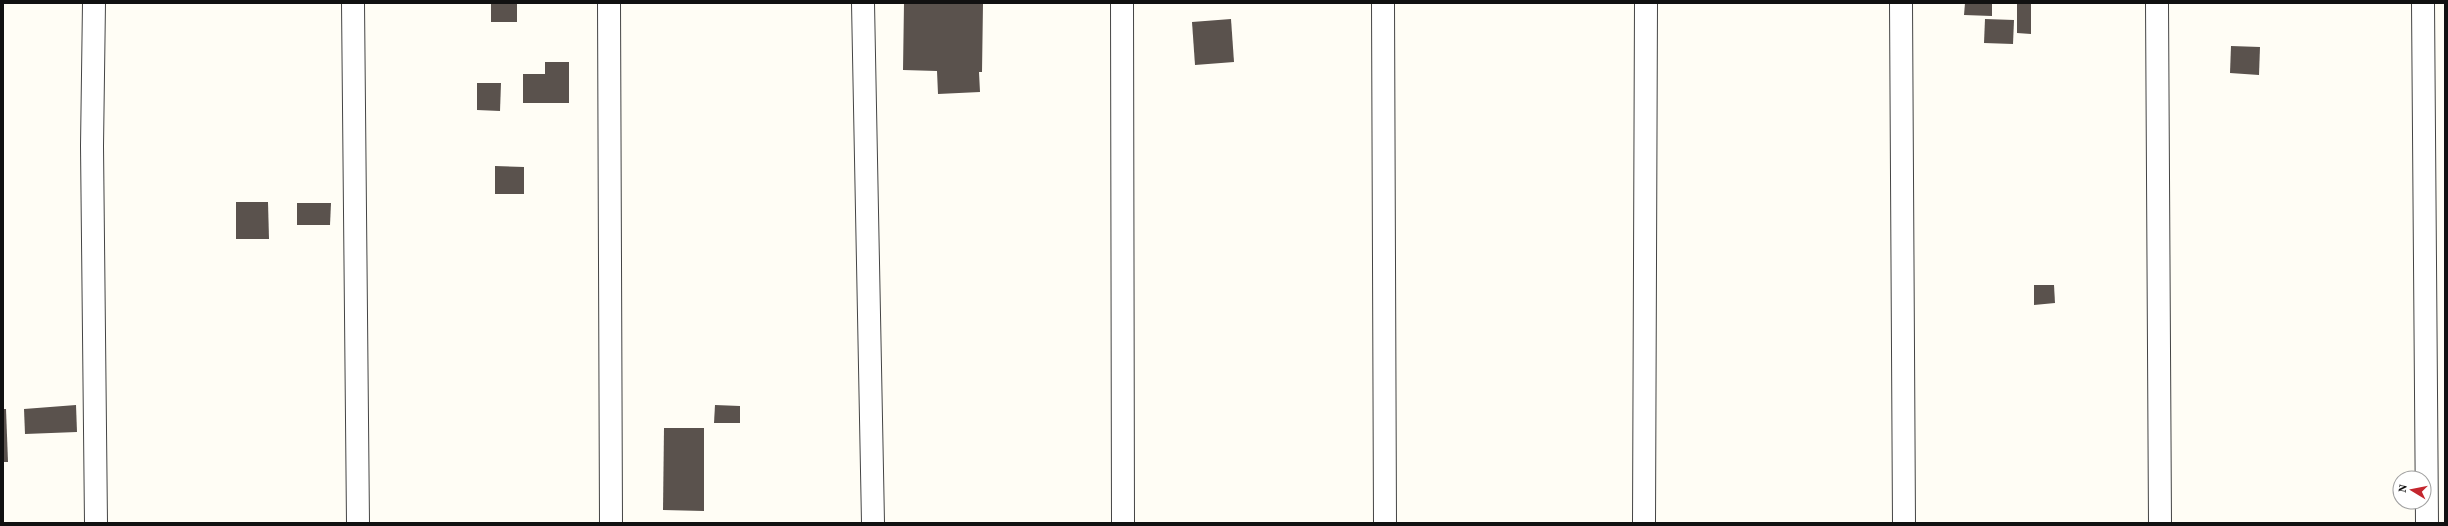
<svg xmlns="http://www.w3.org/2000/svg" width="2448" height="526" font-family="'Source Serif 4',serif">
<rect width="100%" height="100%" fill="#fffdf5"/>
<g fill="#5a524d">
<rect x="491" y="3" width="26" height="19"/>
<polygon points="904,3 983,4 982,72 979,72 980,92 938,94 937,71 903,70"/>
<polygon points="1965,3 1992,3 1992,16 1964,15"/>
<polygon points="2017,3 2031,3 2031,34 2017,33"/>
<polygon points="1231,19 1234,62 1195,65 1192,22"/>
<polygon points="1985,19 2014,20 2013,44 1984,43"/>
<polygon points="2231,46 2260,47 2259,75 2230,73"/>
<polygon points="545,62 569,62 569,103 523,103 523,74 545,74"/>
<polygon points="477,83 501,83 500,111 477,110"/>
<polygon points="495,166 524,167 524,194 495,194"/>
<polygon points="236,202 268,202 269,239 236,239"/>
<polygon points="297,203 331,203 330,225 297,225"/>
<polygon points="2034,285 2054,285 2055,303 2034,305"/>
<polygon points="76,405 77,432 25,434 24,409"/>
<polygon points="715,405 740,406 740,423 714,423"/>
<polygon points="3,409 6,409 8,462 3,462"/>
<polygon points="664,428 704,428 704,511 663,510"/>
</g>
<g fill="none" stroke-linecap="round" stroke-linejoin="round">
<defs>
<g id="minor">
<polyline points="94,3 92,146 96,523"/>
<polyline points="353,3 358,523"/>
<polyline points="609,3 611,523"/>
<polyline points="863,3 873,523"/>
<polyline points="1122,3 1123,523"/>
<polyline points="1383,3 1385,523"/>
<polyline points="1901,3 1904,523"/>
<polyline points="2157,3 2160,523"/>
<polyline points="2423,3 2427,523"/>
<polyline points="1644,523 1646,3"/>
</g>
</defs>
<use href="#minor" stroke="#444" stroke-width="24"/>
<use href="#minor" stroke="#fff" stroke-width="22"/>
</g>
<rect width="2448" height="526" fill="none" stroke="#111111" stroke-width="8"/>
<g transform="translate(2412 490) rotate(280)"><circle r="19" fill="#ffffff" stroke="#a0a0a0"/>
<path d="M0-3L7 15L0 10L-7 15Z" fill="#c4262e"/>
<text y="-6" font-size="11" font-weight="bold" text-anchor="middle" fill="#111111">N</text>
</g>
</svg>
